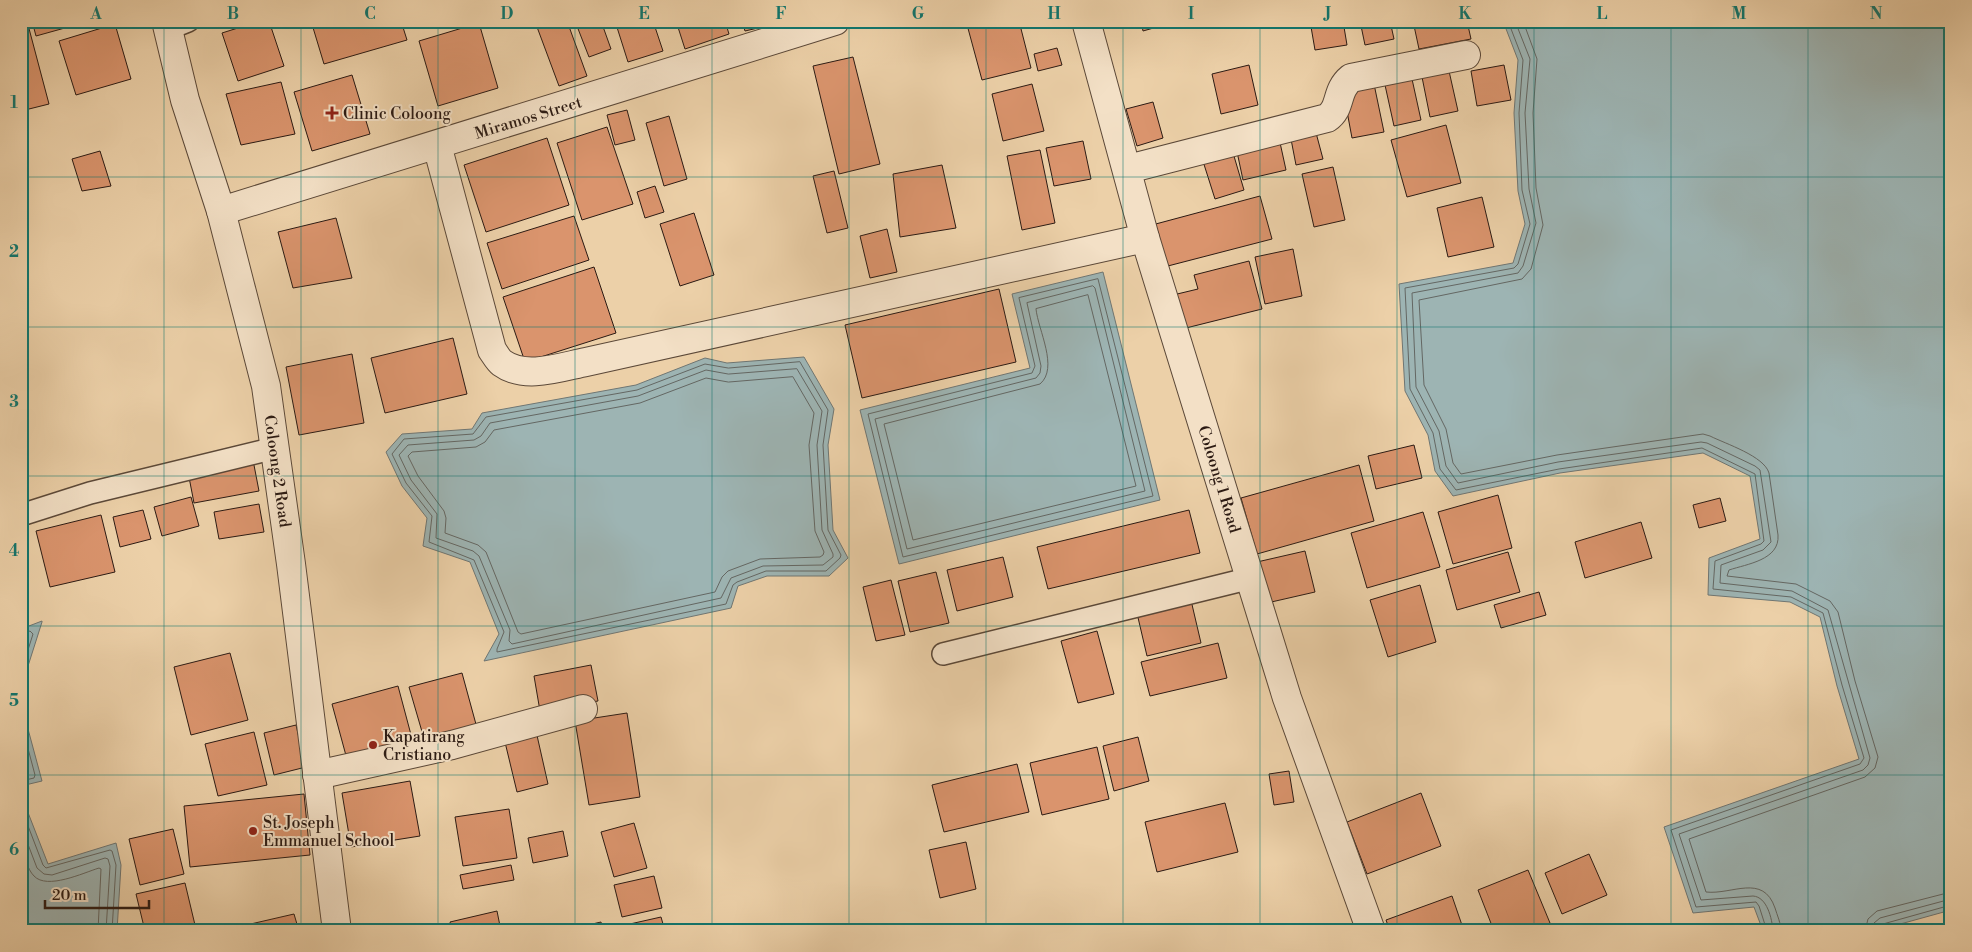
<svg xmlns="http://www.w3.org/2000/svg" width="1972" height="952" font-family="'Libre Bodoni',serif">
<rect width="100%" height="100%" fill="#ecd0a8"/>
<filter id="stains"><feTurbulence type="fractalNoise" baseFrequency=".004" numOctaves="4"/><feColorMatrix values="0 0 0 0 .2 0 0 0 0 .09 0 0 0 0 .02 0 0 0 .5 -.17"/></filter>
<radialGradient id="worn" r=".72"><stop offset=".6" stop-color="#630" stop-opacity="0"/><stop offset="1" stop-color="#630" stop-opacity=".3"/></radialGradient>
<g fill="#9db4b3" stroke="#6f7673">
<polygon points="1503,21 1951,21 1951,910 1875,931 1763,931 1754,907 1693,913 1664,827 1859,759 1837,686 1820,617 1790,602 1708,595 1709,558 1760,539 1750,476 1703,453 1560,473 1453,496 1435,471 1428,435 1405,391 1399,284 1513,263 1525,224 1518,191 1514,113 1518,60"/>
<polygon points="1103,272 1160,500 899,564 860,410 1030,368 1012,294"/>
<polygon points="804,357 834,409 828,445 833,530 848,558 829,576 767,576 738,586 731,608 484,661 499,634 470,562 423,546 427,518 402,486 386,452 402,434 472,429 482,413 636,385 705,358 727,363"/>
<polygon points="42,621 42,622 21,688 21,629"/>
<polygon points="21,703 42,781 21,786"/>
<polygon points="27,810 48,864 116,843 121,865 117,931 21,931 21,812"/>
</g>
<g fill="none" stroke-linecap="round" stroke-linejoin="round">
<g stroke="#646763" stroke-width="1">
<polyline points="1508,21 1523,60 1519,113 1522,190 1530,224 1518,264 1514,268 1405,288 1410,389 1433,433 1440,469 1456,490 1559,469 1702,448 1755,474 1764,541 1761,544 1715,561 1713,589 1791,597 1823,613 1842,685 1864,758 1860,764 1671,830 1696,907 1756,902 1759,906 1767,931"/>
<path d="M 1515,21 L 1530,59 L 1525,113 L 1529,189 L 1536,223 L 1523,266 L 1518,273 L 1412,293 L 1416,387 L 1439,431 L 1446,466 L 1458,483 L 1558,462 L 1701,442 L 1707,443 L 1755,466 L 1760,470 L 1771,542 L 1763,550 L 1721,565 L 1720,583 L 1792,591 L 1828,610 L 1870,758 L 1868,765 L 1863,770 L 1679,834 L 1701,900 L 1753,896 C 1767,897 1772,918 1773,931"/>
<path d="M 1523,21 L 1537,59 L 1533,113 L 1536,188 L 1543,225 L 1531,269 L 1522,279 L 1419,300 L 1424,385 L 1446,429 L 1453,463 L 1461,474 L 1557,455 L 1703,434 L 1710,436 C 1726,444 1764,456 1769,473 L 1778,535 C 1780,560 1747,564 1729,570 L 1727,576 L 1796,584 L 1830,601 L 1838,612 L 1855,681 L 1878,757 L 1875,768 L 1865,777 L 1689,839 L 1706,892 C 1732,895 1763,873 1775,908 C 1777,915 1781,923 1781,931"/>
<polygon points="1098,279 1153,496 903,557 868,414 1032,373 1035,366 1019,298"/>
<polygon points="1093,286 1095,288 1145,491 907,549 875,419 1036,378 1040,373 1041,366 1027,303"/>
<path d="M 1088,295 L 1136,486 L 913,540 L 884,424 L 1040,384 C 1059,368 1038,330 1036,309 Z"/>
<polygon points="800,362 828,410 823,445 828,530 841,555 840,558 826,571 766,571 737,582 733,585 726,604 497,652 497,649 504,632 474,560 429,542 432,516 406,483 392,454 404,439 473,434 486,417 637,390 705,364 728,368"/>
<polygon points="797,369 822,411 817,445 822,530 833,554 833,557 823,565 763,566 731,578 721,598 512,644 509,641 510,630 479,556 473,551 436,538 437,514 411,480 399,455 408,445 474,440 481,436 490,423 638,396 706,370 728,374"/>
<polygon points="793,377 814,413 809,445 815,531 824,552 823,555 820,557 760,559 728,571 722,577 715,592 521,634 518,632 486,552 478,545 445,533 446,518 444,511 418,476 408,456 412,452 476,447 485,442 494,430 640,403 706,378 728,382"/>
<polyline points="21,634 30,631 33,634 21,672"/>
<polyline points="21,722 35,775 34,778 21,781"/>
<polyline points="21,816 25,818 43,865 46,868 110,850 112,851 116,865 112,931"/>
<polyline points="21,826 37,868 44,874 52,875 105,858 108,859 110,866 106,931"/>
<path d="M 21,847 C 25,856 27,869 34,876 C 47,890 83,873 99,868 L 101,869 L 98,931"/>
<polyline points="1865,931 1868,919 1877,911 1951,892"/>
<polyline points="1872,931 1874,923 1880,918 1951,899"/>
<polyline points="1879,931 1879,926 1883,924 1951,905"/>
</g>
</g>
<g fill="#da946d" stroke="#2b1a13">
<polygon points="21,21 27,21 49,104 21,111"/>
<polygon points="32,21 90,21 36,36"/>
<polygon points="260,21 269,21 284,66 238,81 222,33"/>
<polygon points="311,21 401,21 407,40 324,64"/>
<polygon points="552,21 567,21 587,76 559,86 537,27"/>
<polygon points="575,21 601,21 611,49 589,57"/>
<polygon points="615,21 653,21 663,51 628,62"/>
<polygon points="676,21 725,21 729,34 685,49"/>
<polygon points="742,21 788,21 745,31"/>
<polygon points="966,21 1019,21 1031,68 982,80"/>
<polygon points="1141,21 1178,21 1143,31"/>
<polygon points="1310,21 1343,21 1347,45 1315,50"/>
<polygon points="1360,21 1390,21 1394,39 1365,45"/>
<polygon points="1413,21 1467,21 1471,39 1419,49"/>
<polygon points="479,23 498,88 438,106 419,41"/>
<polygon points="115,24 131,79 76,95 59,41"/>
<polygon points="1057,48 1062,65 1038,71 1034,54"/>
<polygon points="853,57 880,164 839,174 813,66"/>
<polygon points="1249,65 1258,105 1221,114 1212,74"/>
<polygon points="1504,65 1511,100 1477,106 1471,71"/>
<polygon points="1449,71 1458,111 1430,117 1422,77"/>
<polygon points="352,75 370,134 312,151 294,92"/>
<polygon points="1412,79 1421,120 1394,126 1385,85"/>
<polygon points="281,82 295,134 241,145 226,94"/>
<polygon points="1032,84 1044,131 1003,141 992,94"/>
<polygon points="1374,84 1384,132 1352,138 1343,90"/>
<polygon points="1153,102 1163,138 1137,146 1126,109"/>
<polygon points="627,110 635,140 615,145 607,115"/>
<polygon points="669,116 687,179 664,186 646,123"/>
<polygon points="1446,125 1461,183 1407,197 1391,140"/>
<polygon points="607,127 633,204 582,220 557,143"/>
<polygon points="1315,129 1323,159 1296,165 1290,134"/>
<polygon points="547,138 569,205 486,232 464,165"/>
<polygon points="1279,138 1286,170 1243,180 1236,147"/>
<polygon points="1083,141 1091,179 1054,186 1046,148"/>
<polygon points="1231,146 1244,190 1215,199 1201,155"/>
<polygon points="1040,150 1055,223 1022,230 1007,156"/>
<polygon points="100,151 111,186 82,191 72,159"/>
<polygon points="942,165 956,228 900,237 893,174"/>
<polygon points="1333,167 1345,220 1314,227 1302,174"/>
<polygon points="834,171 848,228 827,233 813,176"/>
<polygon points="655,186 664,212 645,218 637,192"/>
<polygon points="1260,196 1272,239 1164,267 1152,225"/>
<polygon points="1482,197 1494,247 1448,257 1437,208"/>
<polygon points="694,213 714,275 680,286 660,224"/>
<polygon points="574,216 589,260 502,289 487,243"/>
<polygon points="336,218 352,278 293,288 278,232"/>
<polygon points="887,229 897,272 870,278 860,236"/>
<polygon points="1293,249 1302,296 1265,304 1255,257"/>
<polygon points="1249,261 1262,309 1182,329 1173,295 1198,289 1194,275"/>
<polygon points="594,267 616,333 525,362 503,297"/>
<polygon points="999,289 1016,362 862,398 845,325"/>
<polygon points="453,338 467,394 385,413 371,358"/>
<polygon points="352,354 364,423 299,435 286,367"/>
<polygon points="1414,445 1422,478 1376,489 1368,456"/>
<polygon points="253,460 259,491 194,503 188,472"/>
<polygon points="1359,465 1374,521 1257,554 1241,498"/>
<polygon points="1498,495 1512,548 1453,564 1438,512"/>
<polygon points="191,497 199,526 162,536 154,507"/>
<polygon points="1720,498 1726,521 1699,528 1693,505"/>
<polygon points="259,504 264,532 219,539 214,512"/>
<polygon points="143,510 151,539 120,547 113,517"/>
<polygon points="1189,510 1200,553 1048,589 1037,547"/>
<polygon points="1423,512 1440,567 1367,588 1351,533"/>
<polygon points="101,515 115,572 50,587 36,531"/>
<polygon points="1641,522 1652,558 1585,578 1575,542"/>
<polygon points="1305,551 1315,592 1267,603 1257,562"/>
<polygon points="1508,552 1520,592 1457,610 1446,570"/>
<polygon points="1003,557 1013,597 957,611 947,570"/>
<polygon points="936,572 949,623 910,632 898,581"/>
<polygon points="891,580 905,635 876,641 863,587"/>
<polygon points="1420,585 1436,642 1388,657 1370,600"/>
<polygon points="1539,592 1546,615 1501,628 1494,605"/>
<polygon points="1190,596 1201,643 1147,656 1136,609"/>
<polygon points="1097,631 1114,694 1078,703 1061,641"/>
<polygon points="1218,643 1227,678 1150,696 1141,662"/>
<polygon points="230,653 248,720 191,735 174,667"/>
<polygon points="591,665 598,701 540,711 534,676"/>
<polygon points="462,673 477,728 425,742 409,687"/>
<polygon points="398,686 414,746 348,763 332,704"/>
<polygon points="627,713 640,797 589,805 575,721"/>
<polygon points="296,725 306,767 274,775 264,733"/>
<polygon points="536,731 548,784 517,792 504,738"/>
<polygon points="254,732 267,785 218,796 205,744"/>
<polygon points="1138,737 1149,781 1114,791 1103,746"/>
<polygon points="1097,747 1109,799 1042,815 1030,763"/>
<polygon points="1017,764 1029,812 944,832 932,785"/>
<polygon points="1289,771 1294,802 1274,805 1269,774"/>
<polygon points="410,781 420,836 351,847 342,793"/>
<polygon points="1421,793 1441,846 1367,874 1347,822"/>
<polygon points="304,794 310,855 190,867 184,806"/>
<polygon points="1225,803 1238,852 1157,872 1145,822"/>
<polygon points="509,809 517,858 463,866 455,817"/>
<polygon points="634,823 647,868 614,877 601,832"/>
<polygon points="173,829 184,874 140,885 129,839"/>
<polygon points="563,831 568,856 533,863 528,838"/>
<polygon points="966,842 976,889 940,898 929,850"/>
<polygon points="1589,854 1607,895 1562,914 1545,873"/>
<polygon points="511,865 514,880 463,889 460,875"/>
<polygon points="1528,870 1550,923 1529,931 1494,931 1478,890"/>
<polygon points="654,876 662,908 622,917 614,885"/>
<polygon points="185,883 195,925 169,931 145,931 136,894"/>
<polygon points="1452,896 1464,931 1390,931 1386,920"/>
<polygon points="497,911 501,931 452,931 450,922"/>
<polygon points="294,914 299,931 243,931 242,926"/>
<polygon points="661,917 665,931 622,931 621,926"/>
<polygon points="601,922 603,931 580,931 579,927"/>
</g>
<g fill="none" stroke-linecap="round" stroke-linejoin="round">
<defs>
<g id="lane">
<polyline points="168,29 188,21"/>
<polyline points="21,515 90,493 275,448"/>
<polyline points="943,654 1251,578"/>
</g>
<g id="street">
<polyline points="166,21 185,100 221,211 266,386 291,564 337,931"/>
<polyline points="1086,21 1145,238 1287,698 1371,931"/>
<path d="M 437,145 L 492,350 C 495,354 498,360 502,363 C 525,380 561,367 586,362 L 1145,238"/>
<path d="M 1128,169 L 1327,118 C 1342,108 1335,91 1351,78 L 1466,55"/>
<polyline points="221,211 835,21"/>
<polyline points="317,775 452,745 583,709"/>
</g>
</defs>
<use href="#lane" stroke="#5b4838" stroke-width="24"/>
<use href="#street" stroke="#5b4838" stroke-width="30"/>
<use href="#lane" stroke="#f3e0c6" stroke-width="21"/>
<use href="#street" stroke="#f3e0c6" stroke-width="28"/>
</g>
<path fill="none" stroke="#0f766e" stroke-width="1" stroke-opacity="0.55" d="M 164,21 L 164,931M 301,21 L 301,931M 438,21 L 438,931M 575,21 L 575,931M 712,21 L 712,931M 849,21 L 849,931M 986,21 L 986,931M 1123,21 L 1123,931M 1260,21 L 1260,931M 1397,21 L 1397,931M 1534,21 L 1534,931M 1671,21 L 1671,931M 1808,21 L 1808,931M 21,177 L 1951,177M 21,327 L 1951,327M 21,476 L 1951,476M 21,626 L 1951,626M 21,775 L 1951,775"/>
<g fill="#8f2418" stroke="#f3e0c6" stroke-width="2">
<path d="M329.5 105.5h5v5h5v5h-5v5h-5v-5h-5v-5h5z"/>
<circle cx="373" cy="745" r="5"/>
<circle cx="253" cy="831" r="5"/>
</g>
<g text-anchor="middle" stroke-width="4" stroke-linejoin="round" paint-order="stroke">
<g font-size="16" fill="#2b1a13" stroke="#f3e0c6" text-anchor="start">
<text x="343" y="119">Clinic Coloong</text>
<text x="383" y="742">Kapatirang<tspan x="383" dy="18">Cristiano</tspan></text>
<text x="263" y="828">St. Joseph<tspan x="263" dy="18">Emmanuel School</tspan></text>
</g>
<g font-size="16" fill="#2b1a13" stroke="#f3e0c6">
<text transform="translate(528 117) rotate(-17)" y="6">Miramos Street</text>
<text transform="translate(278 471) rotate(82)" y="6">Coloong 2 Road</text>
<text transform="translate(1220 479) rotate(73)" y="6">Coloong 1 Road</text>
</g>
</g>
<rect width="1972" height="952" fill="none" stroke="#ecd0a8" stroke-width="55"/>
<path d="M45 900v8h104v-8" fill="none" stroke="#2b1a13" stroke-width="2.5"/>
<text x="52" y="900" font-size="15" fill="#2b1a13" stroke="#f3e0c6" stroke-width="4" paint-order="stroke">20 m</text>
<rect x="28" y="28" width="1916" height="896" fill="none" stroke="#0f766e" stroke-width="2"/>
<g font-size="16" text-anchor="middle" font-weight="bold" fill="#0f766e">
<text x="96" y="19">A</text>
<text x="233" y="19">B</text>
<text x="370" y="19">C</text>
<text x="507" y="19">D</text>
<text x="644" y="19">E</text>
<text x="781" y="19">F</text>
<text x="918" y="19">G</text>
<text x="1054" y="19">H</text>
<text x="1191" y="19">I</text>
<text x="1328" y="19">J</text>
<text x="1465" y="19">K</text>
<text x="1602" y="19">L</text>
<text x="1739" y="19">M</text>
<text x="1876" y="19">N</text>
<text x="14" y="108">1</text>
<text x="14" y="257">2</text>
<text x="14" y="407">3</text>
<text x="14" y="556">4</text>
<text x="14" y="706">5</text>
<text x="14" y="855">6</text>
</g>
<rect width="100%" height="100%" filter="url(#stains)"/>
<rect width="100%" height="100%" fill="url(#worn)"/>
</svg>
